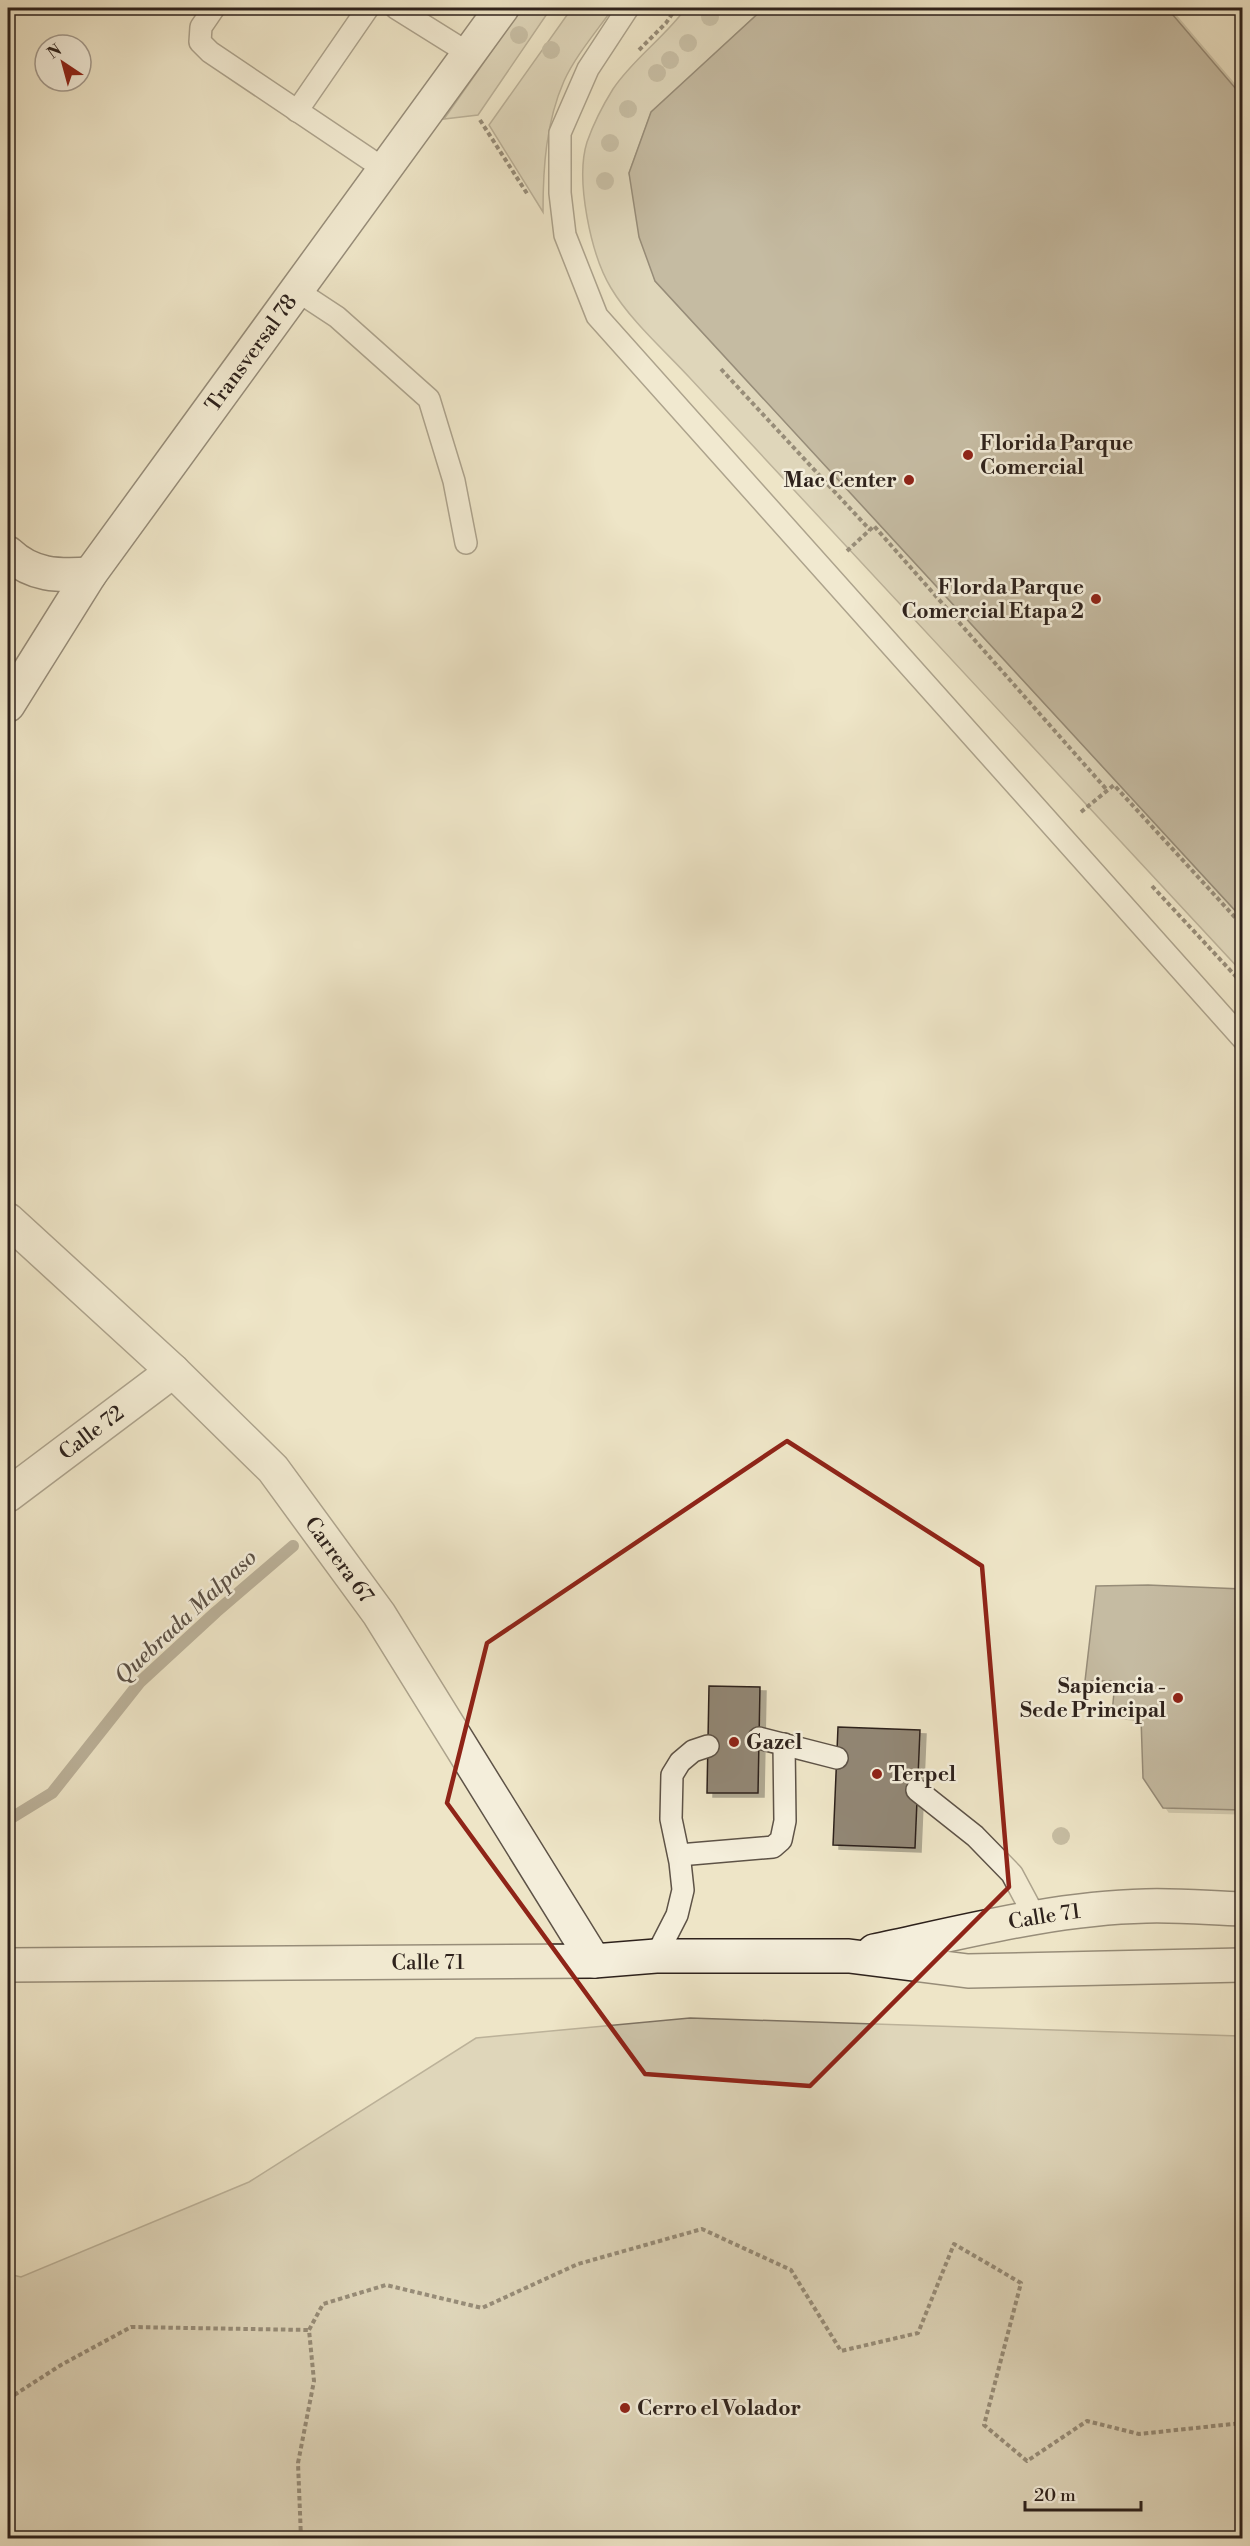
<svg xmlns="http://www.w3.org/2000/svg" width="1250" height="2546" font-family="'Libre Bodoni',serif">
<defs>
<filter id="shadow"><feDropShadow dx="6" dy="4" stdDeviation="0" flood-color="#0004"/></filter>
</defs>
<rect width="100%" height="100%" fill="#eee5c7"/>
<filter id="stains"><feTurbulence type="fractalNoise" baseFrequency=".00333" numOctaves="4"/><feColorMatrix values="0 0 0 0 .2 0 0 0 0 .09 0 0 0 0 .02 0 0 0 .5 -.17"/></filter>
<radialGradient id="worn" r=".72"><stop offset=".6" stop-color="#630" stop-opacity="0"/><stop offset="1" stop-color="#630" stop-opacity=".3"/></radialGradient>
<g fill="#cdc4aa" stroke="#7e7363" stroke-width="1.5">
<polygon points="522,8 551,8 478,115 444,119"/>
<path d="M 572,8 L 613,8 C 597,31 576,55 564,81 C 546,122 543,167 543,212 L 489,125 Z"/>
<path d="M 686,8 L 764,8 L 651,113 L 629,173 L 655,281 L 1242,918 L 1242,972 L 689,377 C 664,350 630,320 611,288 C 591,255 575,180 587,142 C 593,125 603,105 613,89 C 633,59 664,38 686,8 Z"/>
<polygon points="690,2018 1239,2036 1242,2060 1242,2538 8,2538 8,2274 21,2277 249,2182 476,2038"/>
</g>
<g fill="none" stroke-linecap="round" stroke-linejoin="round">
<polyline stroke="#7a6f60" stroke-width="12" points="8,1820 52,1793 140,1682 216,1612 293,1546"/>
</g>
<g fill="#928775" stroke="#2e221c" stroke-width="1.5" filter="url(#shadow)">
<polygon points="764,8 1167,8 1242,96 1242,918 655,281 639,237 629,173 651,112"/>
<polygon points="1148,1585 1242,1589 1242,1810 1163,1808 1143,1778 1141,1718 1112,1714 1115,1681 1085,1681 1096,1586"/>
<polygon points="709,1686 760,1687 758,1793 707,1793"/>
<polygon points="838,1727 920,1730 915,1848 833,1845"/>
</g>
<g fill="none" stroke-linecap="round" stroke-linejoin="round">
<defs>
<g id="lane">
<polyline points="214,8 201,27 200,42 210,52 384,169"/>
<polyline points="396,8 468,53"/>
<polyline points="628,8 588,69 560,133 560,193 565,235 597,316 1242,1038"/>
<polyline points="297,111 368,8"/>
<polyline points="296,290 337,317 429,399 454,481 466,543"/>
<polyline points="759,1738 837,1758"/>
<polyline points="917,1790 975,1836 1012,1874 1035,1917"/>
<polyline points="679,1855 773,1847 781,1840 785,1821 784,1744"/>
<polyline points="656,1956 677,1915 683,1890 680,1862 671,1819 672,1775 680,1762 693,1751 708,1746"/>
</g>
<g id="street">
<path id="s1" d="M 8,1220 L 173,1371 L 273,1469 L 379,1614 L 594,1961"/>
<path id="s2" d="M 8,1495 L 173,1371"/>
</g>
<g id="secondary">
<path d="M 8,553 C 32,576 58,576 90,574"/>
<path id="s3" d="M 8,705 L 90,574 L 502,8"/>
<path id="s4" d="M 874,1951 C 964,1932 1054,1908 1146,1906 C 1178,1905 1210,1908 1242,1909"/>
<path id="s5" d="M 8,1965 L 594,1961 L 656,1956 L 849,1956 L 968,1971 L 1242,1965"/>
</g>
</defs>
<use href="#lane" stroke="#5e5347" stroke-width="24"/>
<use href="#street" stroke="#5e5347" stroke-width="36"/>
<use href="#secondary" stroke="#2e221c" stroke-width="36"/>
<g stroke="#2e221c" stroke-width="4" stroke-dasharray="4.5 3" stroke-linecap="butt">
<polyline points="639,50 666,23 676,8"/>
<polyline points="480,120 528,195"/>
<polyline points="721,369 870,530"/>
<polyline points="847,551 874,526 1107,790"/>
<polyline points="1081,812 1114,785 1242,925"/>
<polyline points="1152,886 1242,983"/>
<polyline points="8,2399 61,2365 131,2327 309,2330"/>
<polyline points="301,2538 298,2463 314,2381 309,2330 323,2304 386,2285 482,2308 578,2264 702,2229 791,2270 841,2351 918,2333 954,2244 1021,2283 984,2425 1027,2461 1087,2421 1139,2434 1242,2423"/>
</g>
<use href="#lane" stroke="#f4eedb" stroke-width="21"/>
<use href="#street" stroke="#f4eedb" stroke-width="33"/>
<use href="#secondary" stroke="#f4eedb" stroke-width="33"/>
</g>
<g fill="#9a907d">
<circle cx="710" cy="17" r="9"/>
<circle cx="519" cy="35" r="9"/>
<circle cx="688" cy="43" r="9"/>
<circle cx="551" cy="50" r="9"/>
<circle cx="670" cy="60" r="9"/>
<circle cx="657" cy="73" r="9"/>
<circle cx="628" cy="109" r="9"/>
<circle cx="610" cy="143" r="9"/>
<circle cx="605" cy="181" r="9"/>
<circle cx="1061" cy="1836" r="9"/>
</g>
<path d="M0 0H1250V2546H0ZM 787,1441 L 982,1566 L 1009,1887 L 810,2086 L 645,2074 L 447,1803 L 487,1643 Z" fill="#eee5c7" fill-opacity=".55" fill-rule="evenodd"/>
<path fill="none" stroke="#8f2418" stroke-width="4.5" stroke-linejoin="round" d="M 787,1441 L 982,1566 L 1009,1887 L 810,2086 L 645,2074 L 447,1803 L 487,1643 Z"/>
<g fill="#8f2418" stroke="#f4eedb" stroke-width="2">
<circle cx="968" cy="455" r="6"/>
<circle cx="909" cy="480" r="6"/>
<circle cx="1096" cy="599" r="6"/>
<circle cx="1178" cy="1698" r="6"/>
<circle cx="734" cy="1742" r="6"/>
<circle cx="877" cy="1774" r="6"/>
<circle cx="625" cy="2408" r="6"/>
</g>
<g text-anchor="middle" stroke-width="5" stroke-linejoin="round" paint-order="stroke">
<g font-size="21" fill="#2e221c" stroke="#f4eedb">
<text dy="7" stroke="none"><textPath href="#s3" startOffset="428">Transversal 78</textPath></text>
<text dy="7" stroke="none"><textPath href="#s2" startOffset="104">Calle 72</textPath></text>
<text dy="7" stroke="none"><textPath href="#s1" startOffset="476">Carrera 67</textPath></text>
<text dy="7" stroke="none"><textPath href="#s4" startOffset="174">Calle 71</textPath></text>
<text dy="7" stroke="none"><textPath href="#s5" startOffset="420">Calle 71</textPath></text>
</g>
<g font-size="21" font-weight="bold" fill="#2e221c" stroke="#f4eedb" text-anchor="start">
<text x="980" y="450">Florida Parque<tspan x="980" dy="24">Comercial</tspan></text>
<text x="897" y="487" text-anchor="end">Mac Center</text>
<text x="1084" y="594" text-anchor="end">Florda Parque<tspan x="1084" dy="24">Comercial Etapa 2</tspan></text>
<text x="1166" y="1693" text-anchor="end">Sapiencia -<tspan x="1166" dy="24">Sede Principal</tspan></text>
<text x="746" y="1749">Gazel</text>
<text x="889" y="1781">Terpel</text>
<text x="637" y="2415">Cerro el Volador</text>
</g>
<g font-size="22" font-style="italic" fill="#5a4f44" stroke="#f4eedb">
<text transform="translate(185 1616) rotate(-43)" y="8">Quebrada Malpaso</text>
</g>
</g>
<rect width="1250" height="2546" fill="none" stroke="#eee5c7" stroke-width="30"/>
<rect x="9" y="9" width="1232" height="2528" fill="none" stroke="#2e221c" stroke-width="3"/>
<rect x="15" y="15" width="1220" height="2516" fill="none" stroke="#2e221c" stroke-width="1.5"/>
<g transform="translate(63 63) rotate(324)"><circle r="28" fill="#f4eedb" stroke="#a59c8f" stroke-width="1.5"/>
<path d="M0-4.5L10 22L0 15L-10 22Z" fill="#8f2418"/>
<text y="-9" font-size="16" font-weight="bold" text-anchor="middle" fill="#2e221c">N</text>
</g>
<path d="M1025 2501v9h116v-9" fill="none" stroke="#2e221c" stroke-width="3"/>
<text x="1034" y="2501" font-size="18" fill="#2e221c" stroke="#f4eedb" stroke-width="4.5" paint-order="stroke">20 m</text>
<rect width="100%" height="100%" filter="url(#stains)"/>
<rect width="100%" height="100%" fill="url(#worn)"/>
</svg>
